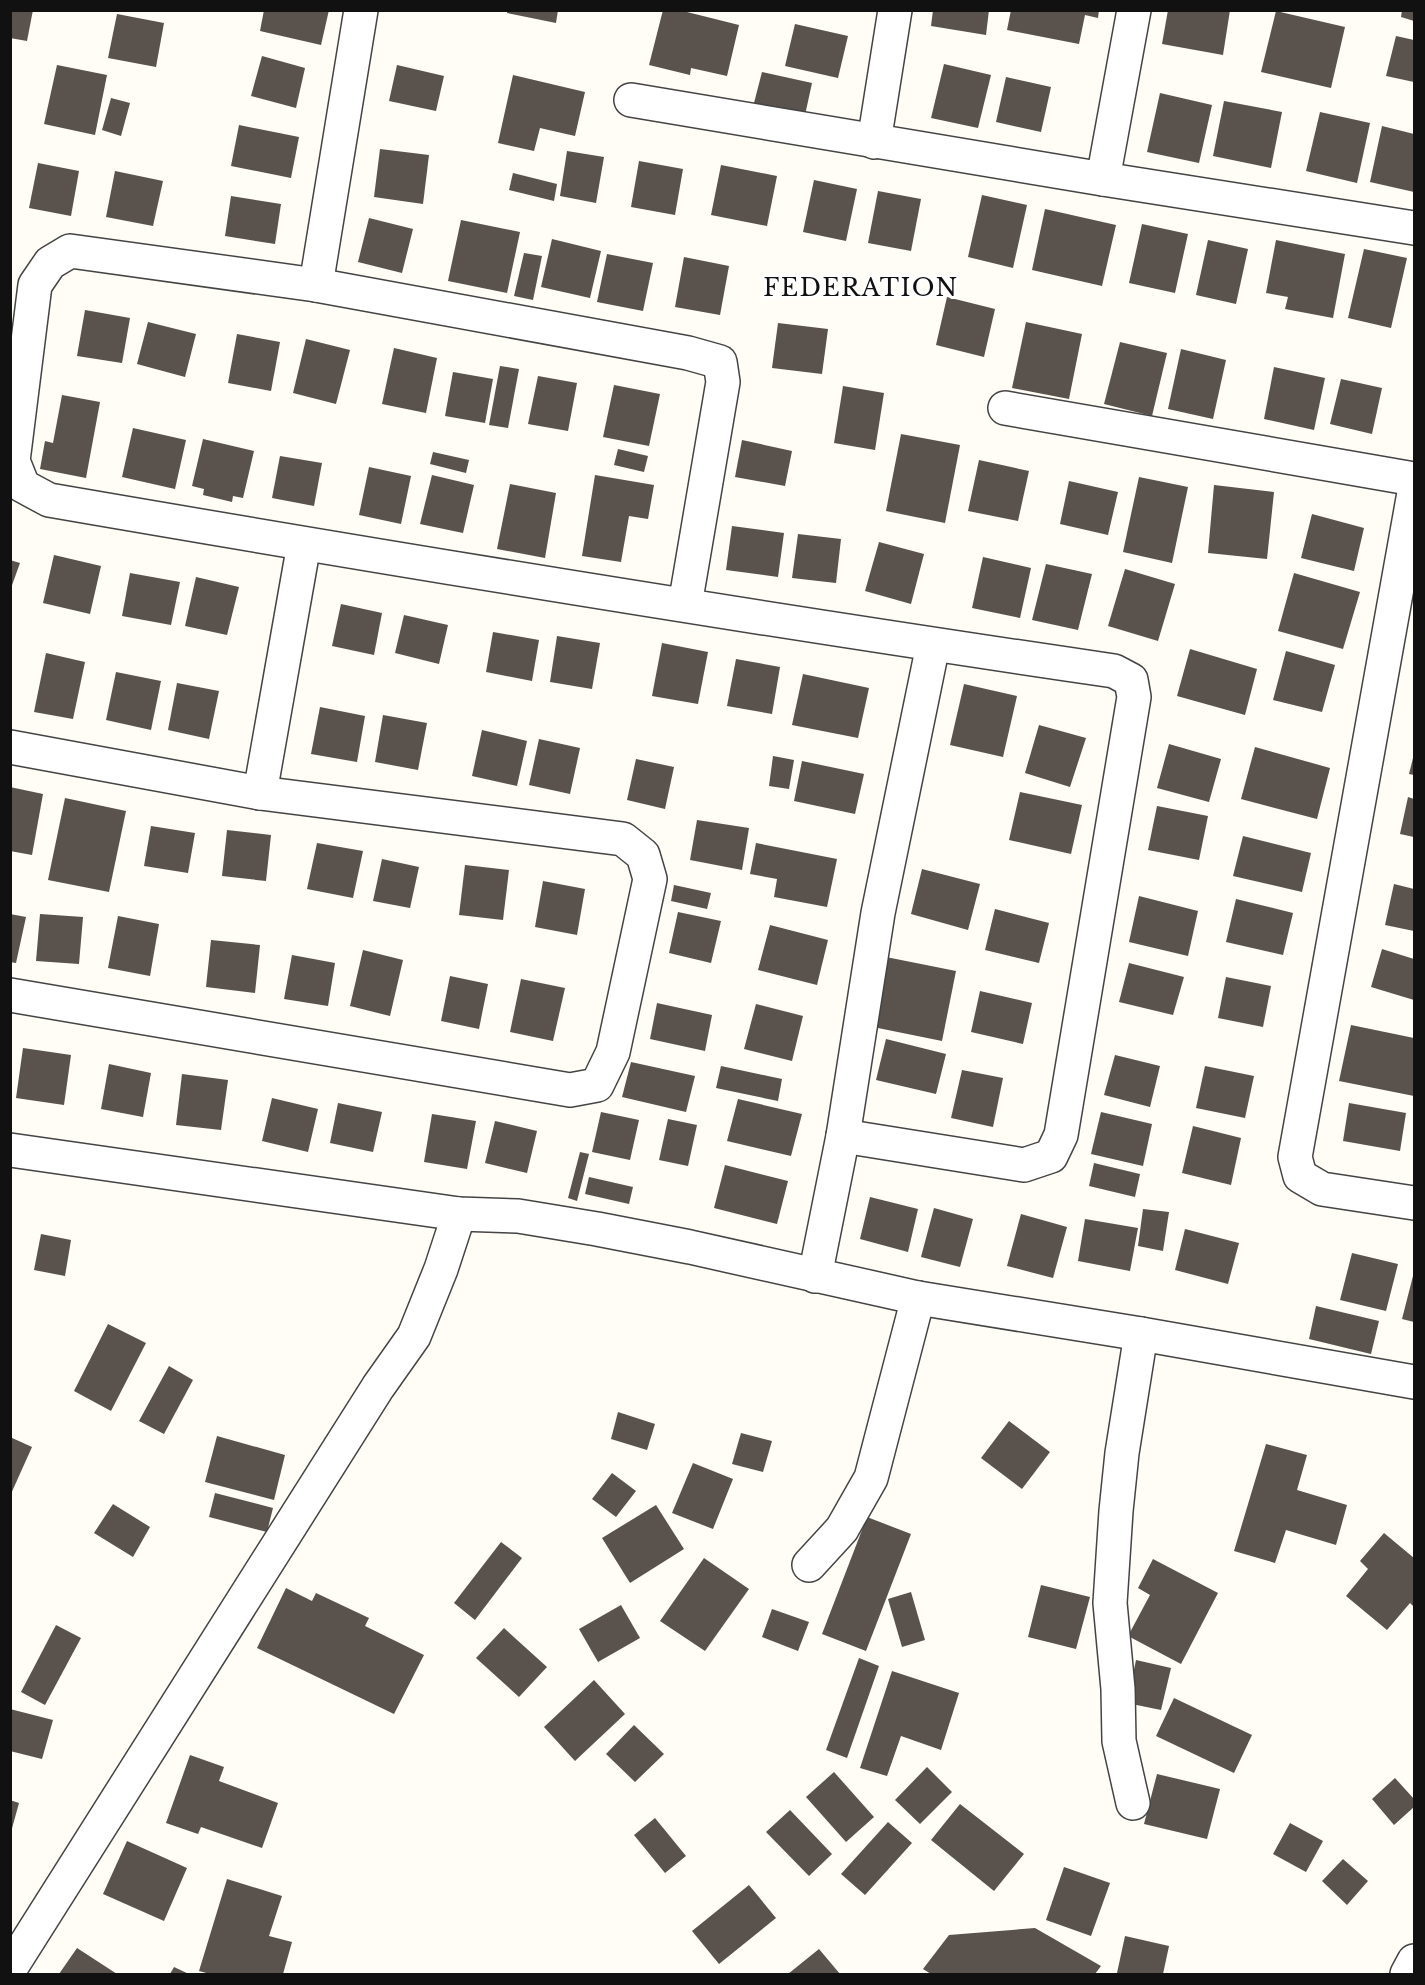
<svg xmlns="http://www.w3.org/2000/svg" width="1425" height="1985" font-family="'Libre Baskerville',serif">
<rect width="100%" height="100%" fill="#fffdf5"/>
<g fill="#5a524d">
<polygon points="10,10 33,10 27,41 10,38"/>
<polygon points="264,10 329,10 321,45 260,31"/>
<polygon points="507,10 558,10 556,23 507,13"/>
<polygon points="663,10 679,10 739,25 727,76 691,68 690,75 649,65"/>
<polygon points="933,10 989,10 986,35 931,26"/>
<polygon points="1011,10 1099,10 1098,18 1085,15 1079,44 1007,30"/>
<polygon points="1168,10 1230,10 1223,55 1162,44"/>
<polygon points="1402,10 1414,10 1414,21 1401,17"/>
<polygon points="1276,11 1345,27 1331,88 1261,72"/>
<polygon points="117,14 164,23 156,67 108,58"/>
<polygon points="795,24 848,36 838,78 785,66"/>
<polygon points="1396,36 1414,40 1414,82 1386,76"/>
<polygon points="262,56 305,68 296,108 251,96"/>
<polygon points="944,64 991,75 978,128 931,118"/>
<polygon points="57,65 107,75 95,135 44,124"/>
<polygon points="397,65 444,76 436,111 389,101"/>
<polygon points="762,72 812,83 805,115 754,103"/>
<polygon points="513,75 585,92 575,136 540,128 534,151 498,143"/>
<polygon points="1006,77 1051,87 1041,132 996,122"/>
<polygon points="1160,93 1212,105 1199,163 1147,152"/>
<polygon points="111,98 130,103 121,136 102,130"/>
<polygon points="1224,101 1282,112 1271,168 1213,156"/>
<polygon points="1320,112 1370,123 1357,183 1306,171"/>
<polygon points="239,125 299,137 291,178 231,166"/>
<polygon points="1382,126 1414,134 1414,192 1370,182"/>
<polygon points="380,149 429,155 423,204 374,197"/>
<polygon points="567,151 604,157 596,203 560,196"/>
<polygon points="639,161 683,169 675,215 631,207"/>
<polygon points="38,163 79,171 71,216 29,208"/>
<polygon points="721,165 777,176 767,226 711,215"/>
<polygon points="115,171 163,181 153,226 106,217"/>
<polygon points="513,173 557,184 554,201 509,190"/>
<polygon points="814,180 857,189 846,241 803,232"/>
<polygon points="878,191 921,199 911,251 868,243"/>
<polygon points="982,195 1027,205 1013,268 968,257"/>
<polygon points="231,196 281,204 275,244 225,236"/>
<polygon points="1045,209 1116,225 1102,286 1032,270"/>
<polygon points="369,218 413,229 402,273 358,262"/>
<polygon points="461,220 520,232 507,293 448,281"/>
<polygon points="1142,224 1188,234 1175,293 1129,283"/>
<polygon points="552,239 601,251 590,298 541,287"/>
<polygon points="1208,240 1248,249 1236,304 1196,295"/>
<polygon points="1276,240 1345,254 1333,318 1285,309 1288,297 1266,293"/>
<polygon points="1364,249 1407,258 1391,328 1348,318"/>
<polygon points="524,253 542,256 533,300 514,296"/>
<polygon points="607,254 653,263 643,311 597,302"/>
<polygon points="684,257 729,266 720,315 675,307"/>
<polygon points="947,297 995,309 984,357 936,345"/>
<polygon points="85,310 130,318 122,363 77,356"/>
<polygon points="148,322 196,334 185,377 137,364"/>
<polygon points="1026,322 1082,334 1069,399 1012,388"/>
<polygon points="778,323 828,329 822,374 772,368"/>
<polygon points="237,334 280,342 271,391 228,383"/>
<polygon points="306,339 350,350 336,404 293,393"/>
<polygon points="1120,342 1167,353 1152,416 1104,404"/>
<polygon points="394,348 437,358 426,413 382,404"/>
<polygon points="1181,349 1226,360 1213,419 1168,409"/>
<polygon points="500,366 519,369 508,428 489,425"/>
<polygon points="1274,367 1325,378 1314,430 1264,419"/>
<polygon points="453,372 493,379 485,423 445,416"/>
<polygon points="538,376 577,383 568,431 528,424"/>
<polygon points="1341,379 1382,388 1372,434 1330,424"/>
<polygon points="614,385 660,394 649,446 603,437"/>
<polygon points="843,386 884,393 875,450 834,443"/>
<polygon points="62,395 100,402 86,478 40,469 45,441 53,443"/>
<polygon points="133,428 186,440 175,489 122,477"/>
<polygon points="901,434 960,445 945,523 886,511"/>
<polygon points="203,439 254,451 243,498 233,496 232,502 203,495 204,489 192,486"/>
<polygon points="742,440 792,451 785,486 735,477"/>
<polygon points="618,449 648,456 644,472 614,465"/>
<polygon points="433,452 469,460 466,473 430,464"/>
<polygon points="280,456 322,463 314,506 272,498"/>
<polygon points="979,460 1029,471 1018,521 968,511"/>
<polygon points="369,467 411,476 401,524 359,515"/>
<polygon points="432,475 474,485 463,533 420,524"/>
<polygon points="595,475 654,485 648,519 629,516 621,562 582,556"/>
<polygon points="1139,477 1188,487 1172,563 1123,552"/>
<polygon points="1069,481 1118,492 1108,535 1060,524"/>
<polygon points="510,484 556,493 545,558 497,549"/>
<polygon points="1214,485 1274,492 1267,559 1208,553"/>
<polygon points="1312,514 1364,528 1354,571 1301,558"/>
<polygon points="732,526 784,533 778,577 726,570"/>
<polygon points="798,534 841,539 836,583 792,578"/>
<polygon points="879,542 924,554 911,604 865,591"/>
<polygon points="54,555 101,566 90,614 43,603"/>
<polygon points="983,557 1031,568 1020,618 972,608"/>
<polygon points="10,560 20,563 11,588 10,588"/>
<polygon points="1046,564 1092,574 1078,630 1032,620"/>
<polygon points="1125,569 1175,584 1158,641 1108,626"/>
<polygon points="130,573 180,582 171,625 122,616"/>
<polygon points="1294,573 1360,592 1343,649 1278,631"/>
<polygon points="196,577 239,587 227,635 185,626"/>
<polygon points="341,604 382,613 374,655 332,646"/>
<polygon points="404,615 448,625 439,664 395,653"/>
<polygon points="493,632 539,640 532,681 486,672"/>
<polygon points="557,636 600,643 592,689 550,682"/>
<polygon points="662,643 708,652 698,704 652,696"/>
<polygon points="1190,649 1257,669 1245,715 1177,696"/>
<polygon points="1286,651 1335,665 1322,712 1273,700"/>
<polygon points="46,653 85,662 73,719 34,712"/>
<polygon points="736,659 780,667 772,714 727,706"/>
<polygon points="116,672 161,681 151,730 106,720"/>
<polygon points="803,674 869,688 858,738 792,725"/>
<polygon points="177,683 219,691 209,739 168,730"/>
<polygon points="964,684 1017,696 1003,757 950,745"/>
<polygon points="320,707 365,716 357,762 311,754"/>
<polygon points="383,715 427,723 418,770 375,762"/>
<polygon points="1039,725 1086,738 1070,787 1025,773"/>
<polygon points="482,730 527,741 517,786 472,776"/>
<polygon points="539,739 580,748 570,794 529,785"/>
<polygon points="1169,744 1221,759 1209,802 1157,788"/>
<polygon points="1255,747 1330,768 1317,819 1241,799"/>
<polygon points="1414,754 1414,775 1409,774"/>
<polygon points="773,756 794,760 789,789 769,786"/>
<polygon points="636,759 674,767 665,809 627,800"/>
<polygon points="802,761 864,774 855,814 794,801"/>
<polygon points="10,787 43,794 32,855 10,851"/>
<polygon points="1020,792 1082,805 1071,854 1009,840"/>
<polygon points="1408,797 1414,799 1414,837 1400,834"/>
<polygon points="65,798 126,811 109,892 48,880"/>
<polygon points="1157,806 1208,816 1199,860 1148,850"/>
<polygon points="697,820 749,828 742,870 690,860"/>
<polygon points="151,826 195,833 188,873 144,866"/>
<polygon points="227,830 271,835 266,881 222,876"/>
<polygon points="1243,836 1311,853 1302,892 1233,876"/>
<polygon points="317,843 363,851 353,898 307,889"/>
<polygon points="756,843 837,859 827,907 774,897 777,879 750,874"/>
<polygon points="382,859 419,867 410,908 373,901"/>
<polygon points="465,865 509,870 503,920 459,915"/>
<polygon points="922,869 980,884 968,930 911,914"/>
<polygon points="543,881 585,889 577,935 535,927"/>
<polygon points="1394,884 1414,889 1414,931 1385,925"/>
<polygon points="674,885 711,893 707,909 671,901"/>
<polygon points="1139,896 1198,911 1188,956 1129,942"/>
<polygon points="1236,899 1293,913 1283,955 1226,942"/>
<polygon points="995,909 1049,923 1039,963 985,950"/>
<polygon points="678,912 721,921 711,963 669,953"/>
<polygon points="10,914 26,917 16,963 10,962"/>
<polygon points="40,914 83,917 79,964 36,961"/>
<polygon points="118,916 159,924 150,976 108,968"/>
<polygon points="770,925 828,940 817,985 758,970"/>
<polygon points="211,940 260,945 255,993 206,987"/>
<polygon points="1382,949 1414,959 1414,1000 1371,987"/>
<polygon points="363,950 403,960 390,1016 350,1006"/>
<polygon points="292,955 335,963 328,1006 284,999"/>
<polygon points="886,957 956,971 942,1041 873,1027"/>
<polygon points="1129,963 1184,977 1173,1015 1119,1002"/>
<polygon points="450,976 488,984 479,1029 441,1021"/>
<polygon points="1226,977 1271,986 1263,1027 1218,1018"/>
<polygon points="521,979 565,988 553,1041 510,1032"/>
<polygon points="980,991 1032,1003 1023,1044 971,1032"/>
<polygon points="657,1003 712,1015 705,1051 650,1039"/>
<polygon points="756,1004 803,1016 792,1061 744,1049"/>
<polygon points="1351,1025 1414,1038 1414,1096 1339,1081"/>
<polygon points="886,1039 946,1054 936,1094 876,1080"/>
<polygon points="23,1048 71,1055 64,1105 16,1098"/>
<polygon points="1115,1055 1160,1066 1150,1107 1104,1095"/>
<polygon points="631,1062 695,1076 686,1112 622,1097"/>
<polygon points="109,1064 151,1073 143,1117 101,1109"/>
<polygon points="721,1066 782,1079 778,1101 716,1088"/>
<polygon points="1205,1066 1254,1076 1245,1118 1196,1108"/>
<polygon points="962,1070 1003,1078 993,1127 951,1118"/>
<polygon points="182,1074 228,1080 221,1130 176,1125"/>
<polygon points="272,1098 318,1109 308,1152 262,1141"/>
<polygon points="738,1099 802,1114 791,1156 727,1141"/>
<polygon points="338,1103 382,1112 373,1152 330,1143"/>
<polygon points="1349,1103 1406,1113 1400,1151 1343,1141"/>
<polygon points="601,1112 639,1120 630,1160 592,1152"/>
<polygon points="1101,1112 1152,1124 1143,1166 1091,1154"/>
<polygon points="432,1114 476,1121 467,1169 424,1162"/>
<polygon points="668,1119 697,1125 688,1166 659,1160"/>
<polygon points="495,1121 537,1131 527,1173 485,1163"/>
<polygon points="1193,1126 1241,1138 1231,1185 1182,1173"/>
<polygon points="580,1152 589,1154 577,1201 568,1198"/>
<polygon points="1094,1163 1140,1174 1135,1197 1089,1186"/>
<polygon points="725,1165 788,1181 777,1224 714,1208"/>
<polygon points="589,1177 633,1187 629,1204 585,1194"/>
<polygon points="870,1197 918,1209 908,1252 860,1239"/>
<polygon points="934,1208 973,1219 960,1267 921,1257"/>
<polygon points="1143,1209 1169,1212 1163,1251 1138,1246"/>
<polygon points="1021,1214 1067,1227 1053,1278 1007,1266"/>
<polygon points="1085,1219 1138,1228 1130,1271 1078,1261"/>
<polygon points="1185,1229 1239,1243 1228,1284 1175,1270"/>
<polygon points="41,1234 71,1240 65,1276 34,1270"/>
<polygon points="1352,1253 1398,1264 1386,1311 1340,1300"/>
<polygon points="1414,1272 1414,1322 1402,1319"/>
<polygon points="1316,1306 1379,1321 1371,1354 1309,1339"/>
<polygon points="108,1324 146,1343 111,1411 74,1391"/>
<polygon points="169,1366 193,1380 164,1434 139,1421"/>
<polygon points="618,1412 655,1424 647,1450 611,1439"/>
<polygon points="1009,1421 1050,1452 1022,1489 981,1458"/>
<polygon points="741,1433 772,1441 763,1472 732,1464"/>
<polygon points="217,1436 285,1455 274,1500 205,1482"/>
<polygon points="10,1437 32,1447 10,1496"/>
<polygon points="1266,1444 1307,1455 1297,1490 1347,1505 1336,1545 1286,1530 1275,1563 1234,1551"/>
<polygon points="693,1463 733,1479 713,1529 672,1513"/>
<polygon points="612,1473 636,1491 616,1517 592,1499"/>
<polygon points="215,1493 273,1508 267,1532 209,1517"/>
<polygon points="113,1504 150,1527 133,1557 94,1533"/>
<polygon points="656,1505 684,1549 630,1583 602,1538"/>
<polygon points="867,1517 911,1534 866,1651 822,1634"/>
<polygon points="1384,1533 1414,1558 1414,1607 1410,1603 1387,1630 1346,1596 1368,1569 1360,1561"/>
<polygon points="501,1542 522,1558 475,1620 454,1603"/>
<polygon points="704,1558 749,1589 705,1651 660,1621"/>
<polygon points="1153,1559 1218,1593 1181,1664 1128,1636 1150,1595 1138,1588"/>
<polygon points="1041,1585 1090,1597 1076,1649 1028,1637"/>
<polygon points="286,1588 312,1601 316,1593 369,1618 365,1626 424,1655 394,1714 257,1648"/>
<polygon points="911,1592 925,1640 902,1647 888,1599"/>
<polygon points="621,1605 640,1638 598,1662 579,1629"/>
<polygon points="772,1609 809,1622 798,1651 762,1637"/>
<polygon points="56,1625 81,1638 45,1705 21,1692"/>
<polygon points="504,1628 547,1667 519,1697 476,1658"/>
<polygon points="859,1658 879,1666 847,1758 826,1750"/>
<polygon points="1136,1660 1171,1668 1161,1710 1127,1703"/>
<polygon points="892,1671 959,1693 941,1750 901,1736 887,1776 860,1768"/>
<polygon points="594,1680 625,1714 575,1761 544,1727"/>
<polygon points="1174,1698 1252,1735 1234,1773 1156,1736"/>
<polygon points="10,1709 53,1720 42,1759 10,1751"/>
<polygon points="634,1725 664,1754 635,1782 606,1754"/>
<polygon points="190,1755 224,1767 219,1781 278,1803 262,1848 201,1827 198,1834 166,1823"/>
<polygon points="927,1767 952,1792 920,1824 895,1800"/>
<polygon points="834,1772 874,1817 846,1842 806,1797"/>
<polygon points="1157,1774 1220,1789 1207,1839 1144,1824"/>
<polygon points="1395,1778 1414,1799 1414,1807 1394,1825 1372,1799"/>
<polygon points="10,1800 19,1803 11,1832 10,1832"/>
<polygon points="960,1804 1024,1854 994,1891 931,1840"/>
<polygon points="790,1810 832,1854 809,1876 766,1832"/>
<polygon points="655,1818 686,1856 665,1873 634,1835"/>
<polygon points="888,1822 912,1843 865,1895 841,1874"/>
<polygon points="1290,1823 1323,1841 1306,1872 1273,1854"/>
<polygon points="127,1841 187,1868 164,1921 103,1894"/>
<polygon points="1343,1859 1368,1881 1347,1905 1322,1881"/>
<polygon points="1064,1867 1110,1883 1091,1936 1046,1920"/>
<polygon points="227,1879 282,1896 269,1936 292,1942 283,1974 210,1974 199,1971"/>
<polygon points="749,1885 776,1918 719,1964 692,1931"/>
<polygon points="1035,1928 1101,1966 1095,1974 931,1974 923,1969 949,1935"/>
<polygon points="1125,1936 1169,1946 1163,1974 1125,1974 1117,1973"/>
<polygon points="77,1948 117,1974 59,1974"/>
<polygon points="819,1949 840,1974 788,1974"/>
<polygon points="174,1967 189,1974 170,1974"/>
</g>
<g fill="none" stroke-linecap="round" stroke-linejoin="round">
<defs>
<g id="minor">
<polyline points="631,100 1103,179 1414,228"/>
<polyline points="874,142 895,10"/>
<polyline points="1103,179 1134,10"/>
<polyline points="316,285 361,10"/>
<polyline points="1005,408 1414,479"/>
<polyline points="1414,493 1295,1157 1300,1176 1322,1189 1414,1203"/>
<path d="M 685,605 L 723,382 L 720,362 L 688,353 L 316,285 L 70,251 L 50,263 L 35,285 L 13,461 L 23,486 L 49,500 C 403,561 758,619 1114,671 L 1131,680 L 1134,697 L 1061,1135 L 1051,1156 L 1024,1165 L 843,1136"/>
<polyline points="10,747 260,793 623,839 643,855 650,879 613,1052 597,1085 570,1090 10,995"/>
<polyline points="260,793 304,544"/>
<polyline points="10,1150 459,1214 518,1216 597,1229 690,1247 918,1298 1141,1334 1414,1382"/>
<polyline points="815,1276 843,1136 878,913 933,645"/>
<polyline points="809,1565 842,1529 871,1478 918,1298"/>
<polyline points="1133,1803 1119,1741 1118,1689 1110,1603 1116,1511 1122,1453 1141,1334"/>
<polyline points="10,1969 378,1387 414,1336 441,1269 459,1214"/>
<polyline points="1407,1974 1414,1961"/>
</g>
</defs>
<use href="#minor" stroke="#444" stroke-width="36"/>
<use href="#minor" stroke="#fff" stroke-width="33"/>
</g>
<g text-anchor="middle" stroke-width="6" stroke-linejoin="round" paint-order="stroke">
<g font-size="24" letter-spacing="1.5" fill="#111" stroke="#fff">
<text x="861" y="296">FEDERATION</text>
</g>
</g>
<rect width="1425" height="1985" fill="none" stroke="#111111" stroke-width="24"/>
</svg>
